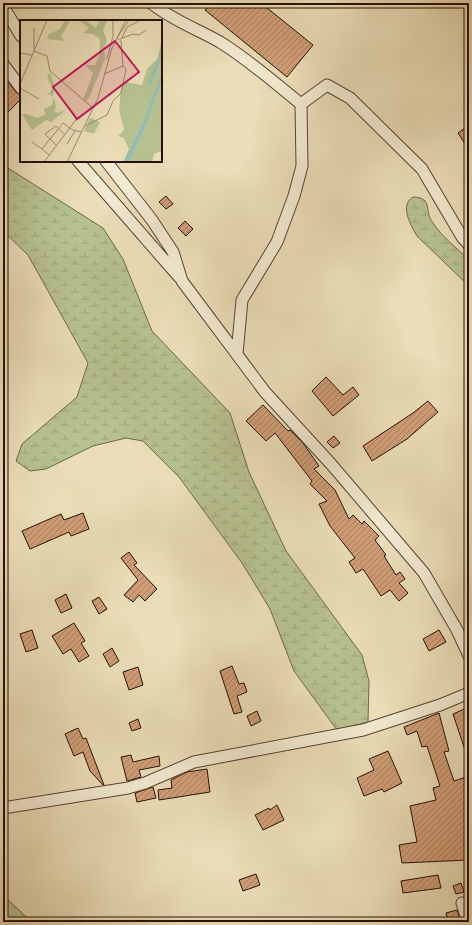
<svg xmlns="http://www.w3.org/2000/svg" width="472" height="925" font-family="'IM FELL DW Pica',serif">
<defs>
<pattern id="wetland-marsh" width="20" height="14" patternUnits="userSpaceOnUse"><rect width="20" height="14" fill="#b6c18f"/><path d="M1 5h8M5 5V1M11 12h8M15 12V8" fill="none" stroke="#9ca57a"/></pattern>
<pattern id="building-hatch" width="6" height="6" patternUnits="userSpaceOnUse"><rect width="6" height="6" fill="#d09e76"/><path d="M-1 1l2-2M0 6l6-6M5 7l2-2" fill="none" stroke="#a97f5f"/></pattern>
</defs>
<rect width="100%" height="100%" fill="#eaddb7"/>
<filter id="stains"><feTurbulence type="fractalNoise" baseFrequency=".005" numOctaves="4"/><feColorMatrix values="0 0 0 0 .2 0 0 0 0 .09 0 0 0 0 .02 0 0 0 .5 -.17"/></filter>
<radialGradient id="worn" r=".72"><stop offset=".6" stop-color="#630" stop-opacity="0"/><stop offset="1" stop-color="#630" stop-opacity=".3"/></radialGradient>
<!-- wetland -->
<path fill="url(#wetland-marsh)" stroke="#6f684a" d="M3,165L103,228L123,259L152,331L230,413L249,472L286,551L362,655L369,681L368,722L337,730L294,671L270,609L242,563L179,477L143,441L126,438L93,446L46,469L30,471L16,461L22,444L77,397L88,363L28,255L3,231Z
M413,197C434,198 423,210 433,223C442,237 457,248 469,260V286L417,236C411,226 399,205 413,197Z
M3,897L8,900L32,922H3Z"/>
<!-- building -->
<path fill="url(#building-hatch)" stroke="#280f06" d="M211,3H261L313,45L287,77L205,10Z
M3,76L16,92L21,95V99L3,117Z
M469,125V150L458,133Z
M166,196L173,204L166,209L159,202Z
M185,221L193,229L186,236L178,228Z
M326,377L343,395L353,387L359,395L333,416L312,391Z
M428,401L438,412L407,439L372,461L363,446L413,413Z
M263,405L288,431L290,430L303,443L319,466L314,469L335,490L349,519L353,515L362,524L364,521L379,536L375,540L386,555L384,556L396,575L400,572L405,579L399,583L408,593L399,601L390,590L381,596L363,569L356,573L349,562L355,558L330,526L319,504L327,501L310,484L312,481L275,433L266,441L246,421Z
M334,436L340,443L333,448L327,442Z
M83,513L89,529L71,536L69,532L30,549L22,531L61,514L64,520Z
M129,552L137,563L134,565L157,589L145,601L139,595L133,602L124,595L138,580L121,558Z
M66,594L72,608L61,613L55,600Z
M99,597L107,609L99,614L92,601Z
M74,623L85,641L81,643L89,656L79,662L71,649L63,654L52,636Z
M32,630L38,648L26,652L20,634Z
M439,630L446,642L429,651L423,639Z
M112,648L119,661L110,667L103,654Z
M232,666L239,684L244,683L247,692L237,696L242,712L234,714L220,671Z
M138,667L143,685L129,690L123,672Z
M469,707V756H467L453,714Z
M257,711L261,721L251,726L247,716Z
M439,713L449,751L444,752L454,781L469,776V860L402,863L399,845L417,842L410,806L436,800L433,788L440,786L427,746L422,747L417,731L407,735L404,727Z
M138,719L141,728L132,731L129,723Z
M78,728L83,739L86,738L104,785H103L90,771L83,752L74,756L65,734Z
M388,751L402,783L384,792L382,789L364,796L357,778L374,770L369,759Z
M131,755L133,762L159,756L160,766L139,770L141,777L127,781L121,757Z
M207,769L210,792L159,800L158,790L172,788L171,780L187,772Z
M153,787L156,798L137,802L135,793Z
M277,805L284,820L263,830L255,815L269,808L270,810Z
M256,874L260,885L243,891L239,880Z
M438,875L441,888L403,893L401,881Z
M461,883L464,892L456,894L453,886Z
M457,910L461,922H448L446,913Z"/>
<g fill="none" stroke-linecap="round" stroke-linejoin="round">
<defs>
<path id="minor" d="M151,3C172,20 197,29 220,42C249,60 275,83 301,104
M3,6L21,36
M3,64L21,88
M301,104L327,85L350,98L422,169L462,237L469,245
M78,161L179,277
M106,161L152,220L173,252L182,281L265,392L331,464L424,573L457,630L469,656
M237,354L242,300L277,242L294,196L302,166L301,104
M3,808L128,788L145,783L194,762L363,730L440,705L469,693
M462,903L468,922"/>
</defs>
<!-- minor casing -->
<use href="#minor" stroke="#584232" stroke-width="13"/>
<!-- minor -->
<use href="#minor" stroke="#f1e9d0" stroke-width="11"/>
</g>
<!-- overview -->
<g transform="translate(20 20)">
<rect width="142" height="142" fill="#eaddb7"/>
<path d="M45,0H50L41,17L45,21L27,19L29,14L40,9ZM59,0H65L76,8L80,0H87L83,10L87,21L84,28L85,39L69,78L65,82L63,80L73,53L65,45H75L79,36L80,19L73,14L63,13L69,8ZM138,38L128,64L131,65L142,38V50L124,99L109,129L104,118L98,116L104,110L99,90L101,69L105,62L122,65L127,49ZM30,52L35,67L33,76L26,73H30L32,67L27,57ZM142,61V131L134,134L132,142H110L129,99ZM34,77L36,88L34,91L38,93L46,90L31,102L26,100L12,110L2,94H7L17,98L25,95L24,89L32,85Z" fill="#b6c18f"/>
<path d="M70,98L80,102L74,114L64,111Z" fill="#b6c18f"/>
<path d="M142,18V38L131,65L127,64L138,38ZM142,50V61L129,99L110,142H103L124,99Z" fill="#98bdaa"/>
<path fill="none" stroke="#98bdaa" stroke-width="2" d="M108,142L142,58"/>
<path fill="none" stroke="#9c8b70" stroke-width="1" d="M14,8V31L27,36L30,51L73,88M97,18L109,0M102,18L107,7L119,1M100,19L113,14L119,15L126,10M0,33V50M0,33L12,35M87,39L93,16V0M84,54L103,46M0,64L27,0M0,68L19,79M65,106L87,95L93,81L101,73L106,49L103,46L101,21L97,18M12,122L22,129M47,124L55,111M37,126L25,114L36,106L45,115M29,135L22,129L43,103L53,110L62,112M24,142L58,97M47,142L78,78L92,28L106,0"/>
<path fill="#c2185b" fill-opacity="0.15" stroke="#c2185b" stroke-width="2" d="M95,21L119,52L57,99L33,67Z"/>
<rect width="142" height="142" fill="none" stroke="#280f06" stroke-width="2"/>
</g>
<!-- margin -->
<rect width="472" height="925" fill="none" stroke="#eaddb7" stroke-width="16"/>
<rect x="4" y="4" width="464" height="917" fill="none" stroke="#280f06" stroke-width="2"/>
<rect x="8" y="8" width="456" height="909" fill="none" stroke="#280f06"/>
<rect width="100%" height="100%" filter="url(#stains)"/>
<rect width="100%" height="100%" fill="url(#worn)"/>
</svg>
